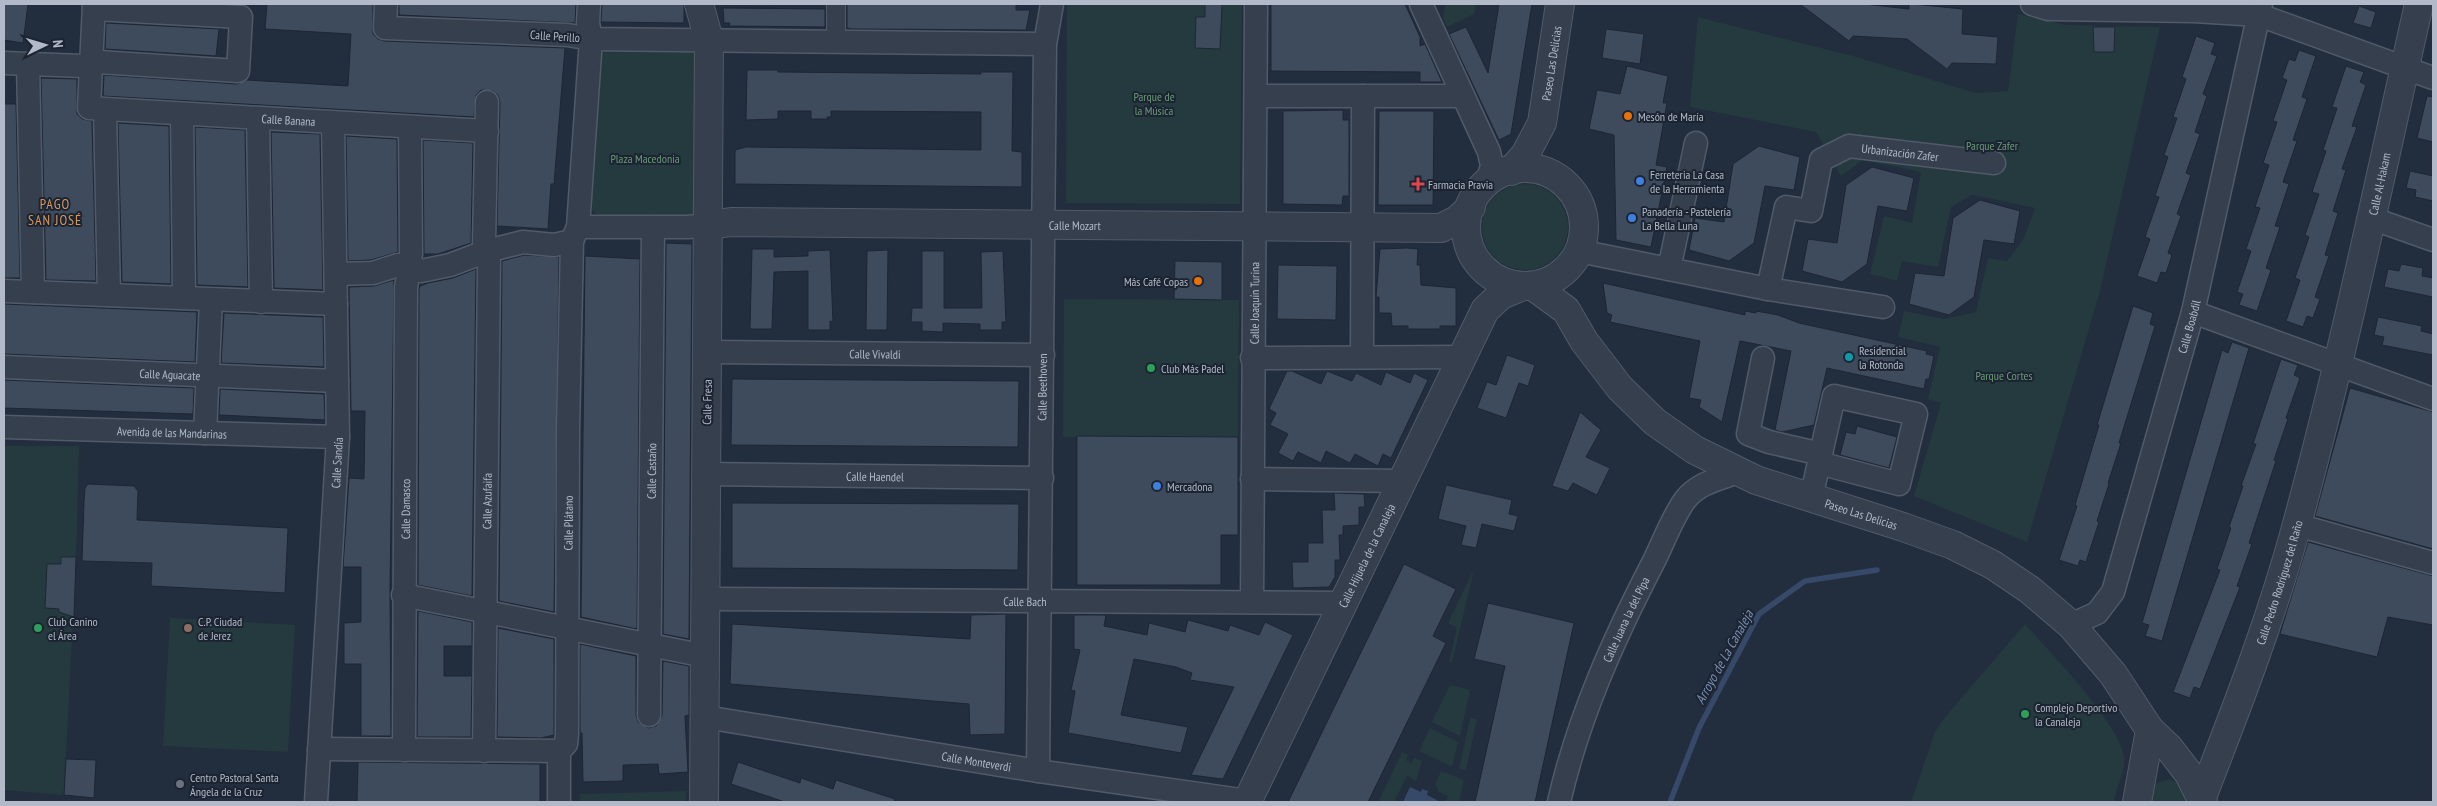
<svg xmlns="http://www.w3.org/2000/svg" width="2437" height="806" font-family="'PT Sans Narrow',sans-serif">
<rect width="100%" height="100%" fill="#222d3e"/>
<!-- green -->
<path fill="#243a3f" d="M1067,4H1242L1240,204L1066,203Z
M1445,4H1476L1474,14L1447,27L1443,18Z
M2018,14L2065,25L2160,27L2100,291L2027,542L1914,496L1941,403L1928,399L1940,347L1898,337L1904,311L1944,319L1976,312L1988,258L2007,261L2023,240L2035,208L1972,195L1951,207L1938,267L1902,261L1897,281L1870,274L1884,216L1912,223L1921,172L1863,160L1841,176L1816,132L1690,107L1698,17L1853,56L1976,93L2008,91Z
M605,50L691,51L697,56L696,210L690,216H598L589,207L601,55Z
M1482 227a43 43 0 1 1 86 0a43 43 0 1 1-86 0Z
M1064,299L1239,300L1238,437H1063Z
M4,446H79L76,558L64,795L4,790Z
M1472,573L1473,574L1452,663L1449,662L1457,628L1448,623Z
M170,618L295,625L288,752L163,746Z
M2025,624C2048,650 2121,725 2124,757C2126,772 2116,787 2114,802H1911L1935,732L1945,717Z
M1450,685L1470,690L1460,736L1432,722Z
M1470,718L1477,719L1466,770L1459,769Z
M1430,728L1458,742L1452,767L1419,751Z
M1402,752L1408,755L1406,760L1411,763L1414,758L1422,761L1416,781L1407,776L1394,802H1378Z
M1441,771L1464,780L1459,802H1445L1448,796L1439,792L1435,784Z
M2170,779L2186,788L2192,802H2146C2149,787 2154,783 2170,779Z
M686,791V802H580V794Z"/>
<!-- water -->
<path fill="#374968" d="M1410,787L1421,792L1422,789L1428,791L1427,795L1437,800L1436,802H1403Z"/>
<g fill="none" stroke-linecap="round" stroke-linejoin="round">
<!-- stream -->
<path stroke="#374968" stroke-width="5.5" d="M1670,802L1699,728L1759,614L1805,581L1877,570"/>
</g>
<!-- building -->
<path fill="#3e4b5d" stroke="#1e2634" d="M4,4H28L23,43L4,40Z
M267,4H373V34L378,39L384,41L565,48L554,184H551L548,229L497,226L500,102L498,95L493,91L481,90L476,95L474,117L103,96L104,75L237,84L247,80L348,86L351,34L265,29Z
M399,4H576L575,23L399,15Z
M602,4H684V23L601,22Z
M847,4H1016V10H1030L1026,30L851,29L847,28Z
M1205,4H1222L1220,49L1195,48L1196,17H1205Z
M1271,4H1405L1420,37V46L1425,44L1442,82H1420V72L1271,71Z
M1499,4H1532L1511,134L1499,140L1449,34L1466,27L1488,73Z
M1800,4H1864L1909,9V4H1912L1963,9L1962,34L1998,37L1996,64L1952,63L1947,69L1907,39L1853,36L1849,41Z
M2359,6L2376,12L2371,28L2353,23Z
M723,8L825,9V27L729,26L730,23H724Z
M106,23L219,29L216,56L105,49Z
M2093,27H2115L2114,52H2094Z
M1606,29L1644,34L1640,64L1602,58Z
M2196,36L2215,43L2211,54L2217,56L2203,94L2207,96L2195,132L2200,134L2186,173L2191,175L2177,214L2181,216L2168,253L2172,255L2166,273L2161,272L2157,283L2137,276L2150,239L2145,237L2159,197L2155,196L2168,157L2164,155L2177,118L2173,117L2186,79L2182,77Z
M2299,50L2316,56L2302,97L2307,99L2293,140L2297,141L2283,182L2289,184L2275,226L2280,227L2266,268L2271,270L2257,311L2239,305L2243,294L2237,292L2251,251L2246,249L2260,208L2255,207L2269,165L2263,163L2277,122L2273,121L2287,80L2282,78L2289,59L2295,61Z
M1627,66L1668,76L1663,103H1667L1656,165L1667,167L1651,247L1616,240L1614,135L1589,129L1597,90L1620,94Z
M2346,66L2364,72L2360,82L2366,85L2352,126L2357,127L2342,169L2346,170L2333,211L2338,213L2325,255L2329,256L2315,297L2320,299L2313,318L2307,316L2303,327L2286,321L2300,280L2295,278L2309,237L2305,235L2319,194L2312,192L2326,151L2323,150L2337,108L2332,107Z
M747,70H778V72L981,74V72H1013L1012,151L1022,152V187L735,184V150L746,147L981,150V112L831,111V117H827L828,119H811V111H778V119L746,120Z
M41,78L77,79V114L82,119L92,121L96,281L46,280Z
M2427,96L2433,97V142L2417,138Z
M4,104H16L20,278H4Z
M1343,110V120H1349V196H1343L1342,205L1283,204V111Z
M1379,111H1434L1433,205H1378Z
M118,123L169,126L171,284L122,282Z
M195,127L245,130L248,287L197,285Z
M271,132L320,134L323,290L274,288Z
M346,136L397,139L398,252L371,260L348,261Z
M423,140L473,143L471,243L438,254H424Z
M1759,146L1800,157L1794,190L1765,186L1754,243L1729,261L1689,250L1695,218L1724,222L1733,164Z
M1872,167L1914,178L1907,211L1878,206L1867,264L1842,282L1802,271L1808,239L1837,243L1846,185Z
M2410,171L2433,176V201L2415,197L2416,190L2406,188Z
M1980,200L2020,211L2014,244L1984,240L1974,297L1949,315L1909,304L1915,273L1944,276L1953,218Z
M666,243L692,244L689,639L663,634Z
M1407,248L1418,249L1417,265H1420L1421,285L1456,288V326H1440V329H1408V326H1392L1391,313H1379V297H1376L1380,249Z
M752,249H774V257L808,256V251L830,250L833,322L830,321V330H808V271L774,272L772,329H750Z
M888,250L887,330H866L867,251Z
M922,251H944V308H982L981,252L1003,251L1006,322H1002V330H980V324L943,323V332L922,331V322H911L912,308H922Z
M524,255L559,257L554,612L499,601L502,261Z
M585,256L640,259L637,629L581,617Z
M1175,261L1222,262V300L1174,299Z
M2401,264L2423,268L2422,276L2433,278V297L2384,287L2388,269L2399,271Z
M1278,265L1337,266L1336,320L1277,319Z
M476,269L472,596L418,585L419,289L420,286L428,283L453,278Z
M394,280L390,593L391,736H361V664H344V623L361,622V567H343L349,478L364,479L365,411H351L349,287L374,286Z
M1603,283L1745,315V311L1756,313V311L1778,315L1799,323L1927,351L1926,354L1934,356L1929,379H1926L1924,389L1827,368L1814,425L1782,432L1775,430L1791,351L1740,341L1722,422L1699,407L1701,400L1689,398L1700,341L1610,322L1612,315L1607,313Z
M4,304L197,312L195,362L4,354Z
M2133,306L2153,313L2150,324L2155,326L2119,443H2121L2108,483L2109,484L2097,521L2099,522L2086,562L2080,560L2078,566L2059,560L2077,506L2075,505L2099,425H2097Z
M224,313L323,317L324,367L221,363Z
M2378,317L2422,326L2421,331L2433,334V355L2382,345L2384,337L2374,335Z
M2232,342L2249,348L2162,641L2145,636L2149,625L2142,623L2222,350L2228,353Z
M1507,355L1535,365L1528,386L1519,383L1506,418L1477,408L1487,382L1496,385Z
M2281,359L2298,365L2294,375L2300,378L2286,418L2288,419L2274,460L2276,461L2249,543L2252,544L2237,586L2240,587L2200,689L2194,687L2190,698L2173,692L2220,570L2217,569L2231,528L2229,527L2243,486H2241L2256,444H2253Z
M1287,371H1292L1321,384L1327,371L1352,381L1356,373L1381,385L1386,372L1410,383L1414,373L1428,380L1391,458L1383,454L1378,466L1355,454L1350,463L1326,451L1321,463L1298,452L1293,461L1278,453L1288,434L1270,425L1276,413L1269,409Z
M732,379L1019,381L1018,447L731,445Z
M4,380L194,388L193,414L4,408Z
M2350,388L2433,412V549L2315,516Z
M220,389L324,394L325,420L219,415Z
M1580,412L1601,430L1586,457L1610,468L1597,495L1573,483L1568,491L1552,486Z
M1857,426L1897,437L1889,468L1840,455L1846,432L1855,434Z
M1077,436L1238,437V535H1221V585H1077Z
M88,484L134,486L138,491L137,520L288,528L285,593L151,586L152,563L82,561L84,502L85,488Z
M1446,485L1512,500L1509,514L1518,516L1514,531L1482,524L1476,548L1461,545L1466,526L1438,519Z
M1334,493L1364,494L1365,507H1359V525L1343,526V535H1339L1340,560H1335V577L1329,587L1293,588L1292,562H1308V543H1323L1322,510H1335Z
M732,503L1019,504L1018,570L732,568Z
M2308,542L2433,576V625L2388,617L2377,657L2280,634Z
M61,557H76L74,617L59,612V609L45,608L47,564H61Z
M1404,564L1456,589L1433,636L1446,643L1368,802H1288Z
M1488,603L1574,623L1535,802H1475L1505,666L1474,659Z
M418,611L472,622V646H444V676H472L471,737H417Z
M1006,614L1005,734L970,735L969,704L730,684L732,624L970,639L971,615Z
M1074,615H1106L1104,626L1147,635L1149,623L1185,632L1188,620L1228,631L1230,625L1259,635L1265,622L1293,635L1223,779L1191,775L1234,687L1190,680L1192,673L1176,667L1134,659L1121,715L1188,727L1181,753L1068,733L1075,691L1071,690L1080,650L1074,649Z
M498,628L554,639V735L541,738L497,737Z
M580,644L636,656V715L638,722L648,728L656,726L662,716L663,661L689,666V715L685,716L688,772L659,774L658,764L623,765V781L583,782L582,733H580Z
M66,759L96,760L94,798L64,795Z
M358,762L540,764V802H357Z
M738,762L800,783L801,778L833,789L836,780L895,799L894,802H785L731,784Z"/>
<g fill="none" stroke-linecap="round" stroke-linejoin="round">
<defs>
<path id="pedestrian" d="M836,4V41"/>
<g id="minor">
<path id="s1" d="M94,4L89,108L487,131"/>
<path d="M589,4L588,23L591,39L1045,44"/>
<path d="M1421,4L1489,152L1492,166L1487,182"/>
<path d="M2032,4L2048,9L2194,11L2259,15L2433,78"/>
<path d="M4,63L82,66L99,62L238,71L241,17L94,9"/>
<path d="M28,64L33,292"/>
<path d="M1256,96H1463"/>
<path d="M105,110L109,295"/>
<path d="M182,114L184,298"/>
<path d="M258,119L261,302"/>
<path d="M2371,218L2433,240"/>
<path d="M578,227H688L709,225"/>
<path d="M1579,251L1768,289L1883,307"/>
<path d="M1669,269L1696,143"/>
<path d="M336,274L373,273L398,265L421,271L450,265L487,251L523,242L554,245L572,241L578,227L591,39L568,35L385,28L386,4"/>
<path id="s2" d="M1768,289L1786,207L1811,211L1821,160L1849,146L1994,163"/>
<path d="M4,291L336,304"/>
<path d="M2193,312L2433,399"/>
<path id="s3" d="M707,352L1043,355"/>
<path d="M1362,357L1363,96"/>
<path d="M1252,358L1462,357"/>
<path d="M1763,358L1748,434L1769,442L1821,454"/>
<path id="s4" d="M4,367L337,381"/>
<path id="s5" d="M4,427L338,437"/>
<path d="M205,433L211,300"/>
<path id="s6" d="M706,474L1042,478"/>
<path d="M1252,479L1403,481"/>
<path d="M1811,498L1834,396L1916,414L1899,484L1819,463"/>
<path d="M2297,525L2433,563"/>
<path d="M403,595L705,656"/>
<path id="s7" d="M706,599L1343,603"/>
<path id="s8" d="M1252,602L1256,4"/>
<path id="s9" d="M2071,625L2097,613L2113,592L2193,312L2261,4"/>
<path id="s10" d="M649,715L653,228"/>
<path id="s11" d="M705,717L1038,771L1248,801"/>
<path d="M319,749L559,751"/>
<path id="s12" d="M404,750L406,288L411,254L410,127"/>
<path id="s13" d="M484,751L489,261L484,242L487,102"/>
<path id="s14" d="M1038,771L1045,44L1052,4"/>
<path id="s15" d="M316,802L338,437L333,123"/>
<path id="s16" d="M559,802V751L566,744L567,734L568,430L572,241"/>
<path id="s17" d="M1559,802C1578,718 1614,638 1654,561C1663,543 1673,516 1685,500C1698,483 1719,479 1738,472"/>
</g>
<g id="tertiary">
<path d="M699,4L709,40L704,802"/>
<circle cx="1525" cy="227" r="59"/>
<path id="s18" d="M1511,171L1525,155L1542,123L1560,4"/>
<path id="s19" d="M709,225L731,222L1441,228L1457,220L1471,207"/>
<path id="s20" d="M1533,286L1566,310L1584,341L1620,388L1655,422L1695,450L1756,480L1903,527L1953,545L1993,565L2030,590L2071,625L2113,674L2150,730L2169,748L2189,774L2203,802"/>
<path id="s21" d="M2202,797C2237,707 2272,617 2297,524C2344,352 2380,177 2419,4"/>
<path id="s22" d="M1247,802L1485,310L1501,295L1523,286"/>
<path d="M2137,802L2150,730"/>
</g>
</defs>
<!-- pedestrian casing -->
<use href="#pedestrian" stroke="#515a68" stroke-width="20"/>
<!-- minor casing -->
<use href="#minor" stroke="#515a68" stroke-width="25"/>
<!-- tertiary casing -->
<use href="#tertiary" stroke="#515a68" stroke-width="30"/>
<!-- pedestrian -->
<use href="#pedestrian" stroke="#363f4e" stroke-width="18"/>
<!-- minor -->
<use href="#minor" stroke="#363f4e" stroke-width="22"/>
<!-- tertiary -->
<use href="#tertiary" stroke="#363f4e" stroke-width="28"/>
</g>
<!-- markers -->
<g fill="#e8710a" stroke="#1c2432" stroke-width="2">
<circle cx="1628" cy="116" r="5"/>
<circle cx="1198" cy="281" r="5"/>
</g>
<g fill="#3f7fe0" stroke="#1c2432" stroke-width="2">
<circle cx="1640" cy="181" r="5"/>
<circle cx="1632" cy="218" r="5"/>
<circle cx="1157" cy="486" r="5"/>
</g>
<path fill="#e0444e" stroke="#1c2432" stroke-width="2" d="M1415.5 176.5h5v5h5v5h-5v5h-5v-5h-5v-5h5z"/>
<circle fill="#0f9aa8" stroke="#1c2432" stroke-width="2" cx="1849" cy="357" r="5"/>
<g fill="#2e9e5b" stroke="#1c2432" stroke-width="2">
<circle cx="1151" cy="368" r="5"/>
<circle cx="38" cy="628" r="5"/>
<circle cx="2025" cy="714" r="5"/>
</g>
<circle fill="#8d6e63" stroke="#1c2432" stroke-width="2" cx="188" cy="628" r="5"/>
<circle fill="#6b7280" stroke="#1c2432" stroke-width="2" cx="180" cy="784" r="5"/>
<g text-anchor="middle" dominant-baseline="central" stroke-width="4" stroke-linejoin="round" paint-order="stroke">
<!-- street labels -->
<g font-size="12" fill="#b2bac9" stroke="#1c2432">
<text transform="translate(555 36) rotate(4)">Calle Perillo</text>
<text stroke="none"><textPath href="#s18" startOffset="118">Paseo Las Delicias</textPath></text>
<text stroke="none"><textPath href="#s1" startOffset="304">Calle Banana</textPath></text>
<text stroke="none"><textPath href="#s2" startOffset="244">Urbanización Zafer</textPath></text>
<text stroke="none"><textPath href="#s21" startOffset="639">Calle Al-Hakam</textPath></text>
<text stroke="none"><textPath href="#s19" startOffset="366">Calle Mozart</textPath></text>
<text stroke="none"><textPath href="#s8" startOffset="299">Calle Joaquín Turina</textPath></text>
<text stroke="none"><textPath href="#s9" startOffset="331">Calle Boabdil</textPath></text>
<text stroke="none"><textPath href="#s3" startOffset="168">Calle Vivaldi</textPath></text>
<text stroke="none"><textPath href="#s4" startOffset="166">Calle Aguacate</textPath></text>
<text stroke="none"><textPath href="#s14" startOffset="384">Calle Beethoven</textPath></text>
<text transform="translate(707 402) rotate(-89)">Calle Fresa</text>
<text stroke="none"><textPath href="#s5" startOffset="168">Avenida de las Mandarinas</textPath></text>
<text stroke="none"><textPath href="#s15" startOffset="340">Calle Sandía</textPath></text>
<text stroke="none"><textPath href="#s10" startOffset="244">Calle Castaño</textPath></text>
<text stroke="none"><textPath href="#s6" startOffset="169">Calle Haendel</textPath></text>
<text stroke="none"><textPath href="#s13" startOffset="250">Calle Azufaifa</textPath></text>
<text stroke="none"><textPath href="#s12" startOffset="241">Calle Damasco</textPath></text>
<text stroke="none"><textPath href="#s20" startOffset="412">Paseo Las Delicias</textPath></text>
<text stroke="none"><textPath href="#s16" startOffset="282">Calle Plátano</textPath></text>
<text stroke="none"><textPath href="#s22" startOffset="274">Calle Hijuela de la Canaleja</textPath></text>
<text stroke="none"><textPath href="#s21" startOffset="228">Calle Pedro Rodríguez del Raño</textPath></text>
<text stroke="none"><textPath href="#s7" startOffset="319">Calle Bach</textPath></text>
<text stroke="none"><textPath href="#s17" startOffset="195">Calle Juana la del Pipa</textPath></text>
<text stroke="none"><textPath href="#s11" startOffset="275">Calle Monteverdi</textPath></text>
</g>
<!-- park labels -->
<g font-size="12" fill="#689b76" stroke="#1c2432">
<text x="1154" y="96">Parque de<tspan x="1154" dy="14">la Música</tspan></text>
<text x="1992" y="145">Parque Zafer</text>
<text x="645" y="158">Plaza Macedonia</text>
<text x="2004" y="375">Parque Cortes</text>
</g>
<!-- poi labels -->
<g font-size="12" fill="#b2bac9" stroke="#1c2432" text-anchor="start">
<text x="1638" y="116">Mesón de María</text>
<text x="1650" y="174">Ferreteria La Casa<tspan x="1650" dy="14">de la Herramienta</tspan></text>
<text x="1428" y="184">Farmacia Pravia</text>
<text x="1642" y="211">Panadería - Pastelería<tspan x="1642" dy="14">La Bella Luna</tspan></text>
<text x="1188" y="281" text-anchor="end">Más Café Copas</text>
<text x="1859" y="350">Residencial<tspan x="1859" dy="14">la Rotonda</tspan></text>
<text x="1161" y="368">Club Más Padel</text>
<text x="1167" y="486">Mercadona</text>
<text x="48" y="621">Club Canino<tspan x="48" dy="14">el Área</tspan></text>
<text x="198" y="621">C.P. Ciudad<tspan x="198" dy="14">de Jerez</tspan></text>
<text x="2035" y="707">Complejo Deportivo<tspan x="2035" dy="14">la Canaleja</tspan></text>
<text x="190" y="777">Centro Pastoral Santa<tspan x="190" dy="14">Ángela de la Cruz</tspan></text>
</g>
<!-- neighbourhood labels -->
<g font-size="14" letter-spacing="1" fill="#d8985d" stroke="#1c2432">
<text x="55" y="204">PAGO<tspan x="55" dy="16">SAN JOSÉ</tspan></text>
</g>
<!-- water labels -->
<g font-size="14" font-style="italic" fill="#798eb2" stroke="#1c2432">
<text transform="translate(1724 657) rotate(-61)">Arroyo de La Canaleja</text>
</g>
</g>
<!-- border -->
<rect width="2437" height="806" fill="none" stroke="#b2bac9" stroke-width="10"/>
<!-- north arrow -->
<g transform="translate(45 45) rotate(85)" stroke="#1c2432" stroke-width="4" paint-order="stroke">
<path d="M0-4L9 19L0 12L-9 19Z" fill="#b2bac9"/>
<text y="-8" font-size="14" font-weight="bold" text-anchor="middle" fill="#b2bac9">N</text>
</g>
</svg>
